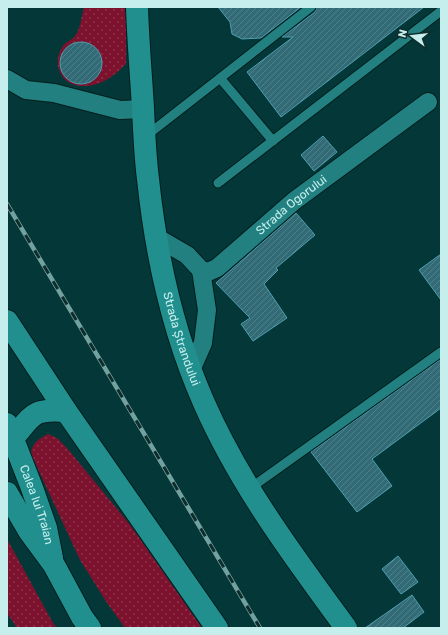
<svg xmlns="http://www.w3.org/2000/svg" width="448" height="635" font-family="Rubik,sans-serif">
<defs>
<pattern id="grass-dots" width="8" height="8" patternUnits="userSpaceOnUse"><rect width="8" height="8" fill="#7c122d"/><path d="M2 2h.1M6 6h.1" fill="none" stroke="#8d354c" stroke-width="1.8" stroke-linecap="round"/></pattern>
<pattern id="building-hatch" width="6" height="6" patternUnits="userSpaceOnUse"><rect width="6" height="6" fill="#326a76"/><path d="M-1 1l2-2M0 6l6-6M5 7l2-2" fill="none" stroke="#4e808a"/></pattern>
</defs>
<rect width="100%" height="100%" fill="#043838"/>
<!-- grass -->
<path fill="url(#grass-dots)" d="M84,7H126V64C113,77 100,87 81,86C60,85 51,62 63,46C66,42 72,40 75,36C80,31 82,14 84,7Z
M48,434L57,438L67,448L131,526L202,628H125L107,603L80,560L31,454C32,443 38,439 48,434Z
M7,539L53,623L57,628H17L7,613Z"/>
<!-- building -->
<path fill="url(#building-hatch)" stroke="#4ca0b1" d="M218,7H301L261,38L242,39L232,34L230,22Z
M317,7H424L281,117L247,72L293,37H282L315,12Z
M60 63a21 21 0 1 1 42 0a21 21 0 1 1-42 0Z
M323,136L337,152L314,171L301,155Z
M296,213L315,235L276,268L278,270L264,284L287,318L253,341L241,324L250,318L216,283Z
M441,254V300L419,270Z
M441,359V408L372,459L392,486L357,512L311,452Z
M398,556L418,582L401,594L382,569Z
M412,595L424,612L403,628H365Z"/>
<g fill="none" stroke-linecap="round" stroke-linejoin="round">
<defs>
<path id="lane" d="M220,78L273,141
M146,136L311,7
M218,183L441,11
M249,489L441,352"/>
<g id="street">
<path d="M7,79L26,90L54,93L120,110L143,109"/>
<path id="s1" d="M156,237L187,255L201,270L208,272L217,268L294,201L428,102"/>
<path d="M191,370L203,343L207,310L201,270"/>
</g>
<g id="primary">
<path id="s2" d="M137,7C138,41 141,74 143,108C144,131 145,155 148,179C156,255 173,333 204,403C240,485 294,557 346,628"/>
<path d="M7,321L66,411L217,628"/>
<path id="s3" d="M7,424L32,488L46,528L52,558"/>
<path d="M12,439C33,416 31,408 66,411"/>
<path d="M7,493L29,531L54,565L82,617L90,628"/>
</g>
</defs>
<!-- lane casing -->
<use href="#lane" stroke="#021d1d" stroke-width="11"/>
<!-- street casing -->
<use href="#street" stroke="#021d1d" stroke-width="20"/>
<!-- primary casing -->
<use href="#primary" stroke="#021d1d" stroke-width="24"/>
<!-- lane -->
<use href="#lane" stroke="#228180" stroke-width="9"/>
<!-- street -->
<use href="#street" stroke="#228180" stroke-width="18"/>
<!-- primary -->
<use href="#primary" stroke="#218f8e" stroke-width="22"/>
<defs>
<path id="rail" d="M7,204L260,628"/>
</defs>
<!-- rail casing -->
<use href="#rail" stroke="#73a1a0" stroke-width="4.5"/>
<!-- rail -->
<use href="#rail" stroke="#102c2b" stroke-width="3" stroke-dasharray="9" stroke-linecap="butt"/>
</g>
<g text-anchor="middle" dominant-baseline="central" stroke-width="3" stroke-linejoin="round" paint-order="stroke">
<!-- street labels -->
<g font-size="12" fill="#c5eeed" stroke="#102c2b">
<text stroke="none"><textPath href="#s1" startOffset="171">Strada Ogorului</textPath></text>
<text stroke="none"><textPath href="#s2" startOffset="336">Strada Ștrandului</textPath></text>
<text stroke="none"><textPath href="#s3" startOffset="86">Calea lui Traian</textPath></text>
</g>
</g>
<!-- border -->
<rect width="448" height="635" fill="none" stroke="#c5eeed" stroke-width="16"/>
<!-- north arrow -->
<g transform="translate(412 36) rotate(285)" stroke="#102c2b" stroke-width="3" paint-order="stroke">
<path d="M0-3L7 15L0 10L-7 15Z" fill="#c5eeed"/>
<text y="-6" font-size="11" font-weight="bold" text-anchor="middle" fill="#c5eeed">N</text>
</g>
</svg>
